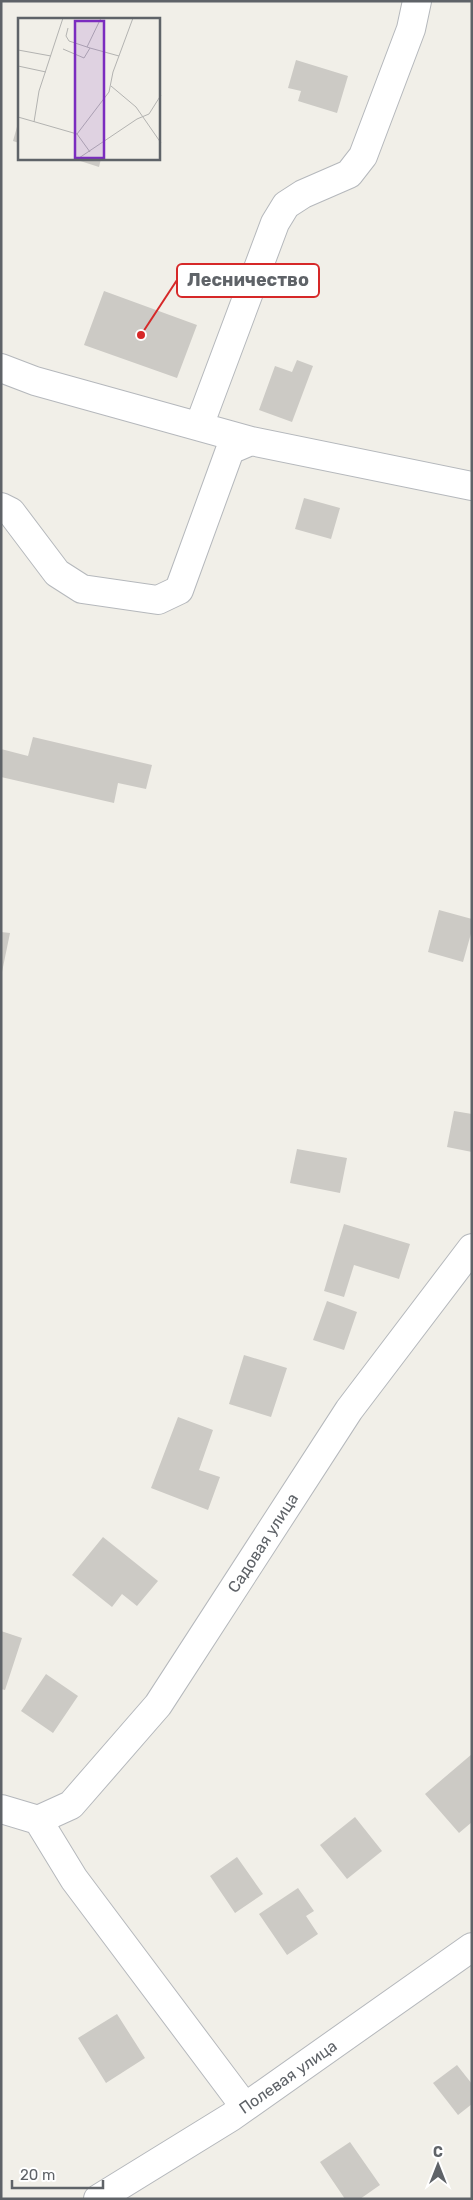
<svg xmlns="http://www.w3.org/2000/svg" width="473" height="2200" font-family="Rubik,sans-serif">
<rect width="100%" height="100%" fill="#f1efe8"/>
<!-- building -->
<path fill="#cccac5" d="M296,60L348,76L337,113L298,101L301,91L288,88Z
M18,123H19V143L13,141Z
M74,159H101L99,167Z
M104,291L197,325L177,378L84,345Z
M297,360L313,366L292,422L259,410L275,366L292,372Z
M304,498L340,508L331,539L295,529Z
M33,737L152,765L146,789L118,783L114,803L1,777V749L28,756Z
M439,910L472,919V930L463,962L428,952Z
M1,932L10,933L2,972H1Z
M454,1111L472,1114V1152L447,1147Z
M297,1149L347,1158L340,1193L290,1183Z
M344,1224L410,1244L399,1279L354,1265L344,1297L324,1291Z
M327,1301L357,1312L344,1350L313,1340Z
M244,1355L287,1368L271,1417L229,1404Z
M178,1417L213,1430L199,1470L220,1477L208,1510L151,1488Z
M103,1537L158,1581L137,1606L122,1594L112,1607L72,1575Z
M1,1631L22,1638L5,1690L1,1689Z
M46,1674L78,1696L53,1733L21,1711Z
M472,1754V1822L459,1833L425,1794Z
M355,1817L382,1851L347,1879L320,1845Z
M237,1857L263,1894L235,1913L210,1876Z
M298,1888L314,1911L306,1916L318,1934L287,1955L259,1914Z
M117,2014L145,2058L106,2083L78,2038Z
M457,2065L472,2084V2104L458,2115L433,2083Z
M350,2142L380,2185L360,2199H345L320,2162Z"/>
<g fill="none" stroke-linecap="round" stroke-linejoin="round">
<defs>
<path id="minor" d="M1,368L35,381L251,441
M199,426L275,223L286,205L303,194L349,174L363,156L411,29L417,1
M1,507L11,512L57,573L82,589L158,600L179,590L230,450L251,441L472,486
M1,1809L38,1820
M38,1820L71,1805L158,1705L349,1410L472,1248
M38,1820L74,1879L245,2107
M98,2199L231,2117L472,1947"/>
</defs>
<!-- minor casing -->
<use href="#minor" stroke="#b5b8bc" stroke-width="30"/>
<!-- minor -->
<use href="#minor" stroke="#fff" stroke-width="28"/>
</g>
<g text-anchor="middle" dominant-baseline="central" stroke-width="4.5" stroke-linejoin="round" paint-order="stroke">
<!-- street labels -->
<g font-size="16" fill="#5f6368" stroke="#fff">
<text transform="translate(263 1543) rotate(-57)">Садовая улица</text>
<text transform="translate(288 2077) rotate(-35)">Полевая улица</text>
</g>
</g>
<!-- overview -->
<g transform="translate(18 18)">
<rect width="142" height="142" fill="#f1efe8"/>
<path fill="none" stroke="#b3b3b1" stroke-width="1" d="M50,10L48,18L51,23L72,30M69,29L83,0M45,31L66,40L72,30L101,38M0,32L33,38M0,48L28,54M93,68L118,89L143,125M0,99L59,116M16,104L21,73L45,0M59,116L91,74L95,54L115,0M59,116L72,134M58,142L119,101L131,96L143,77"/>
<path fill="#7b2cbf" fill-opacity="0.15" stroke="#7b2cbf" stroke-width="2.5" d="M57,3H86V140H57Z"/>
<rect width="142" height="142" fill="none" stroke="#5f6368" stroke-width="2.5"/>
</g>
<!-- callouts -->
<path fill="none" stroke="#d62828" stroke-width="2" d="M141 335L177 280"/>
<circle fill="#d62828" stroke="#fff" stroke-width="2" cx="141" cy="335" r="5"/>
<rect fill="#fff" stroke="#d62828" stroke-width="2" x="177" y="264" width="142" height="33" rx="5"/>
<g font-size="18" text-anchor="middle" font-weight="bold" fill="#5f6368">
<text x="248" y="286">Лесничество</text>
</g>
<!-- border -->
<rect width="473" height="2200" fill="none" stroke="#5f6368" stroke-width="5"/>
<!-- north arrow -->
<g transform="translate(438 2165)" stroke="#ffffff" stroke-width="4" paint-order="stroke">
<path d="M0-4L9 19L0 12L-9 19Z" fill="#5f6368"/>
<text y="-8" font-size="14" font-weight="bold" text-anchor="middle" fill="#5f6368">С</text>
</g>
<!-- scale -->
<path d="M12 2180v8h91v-8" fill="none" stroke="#5f6368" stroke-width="2.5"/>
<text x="20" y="2180" font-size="15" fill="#5f6368" stroke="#ffffff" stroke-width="4" paint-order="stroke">20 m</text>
</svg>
